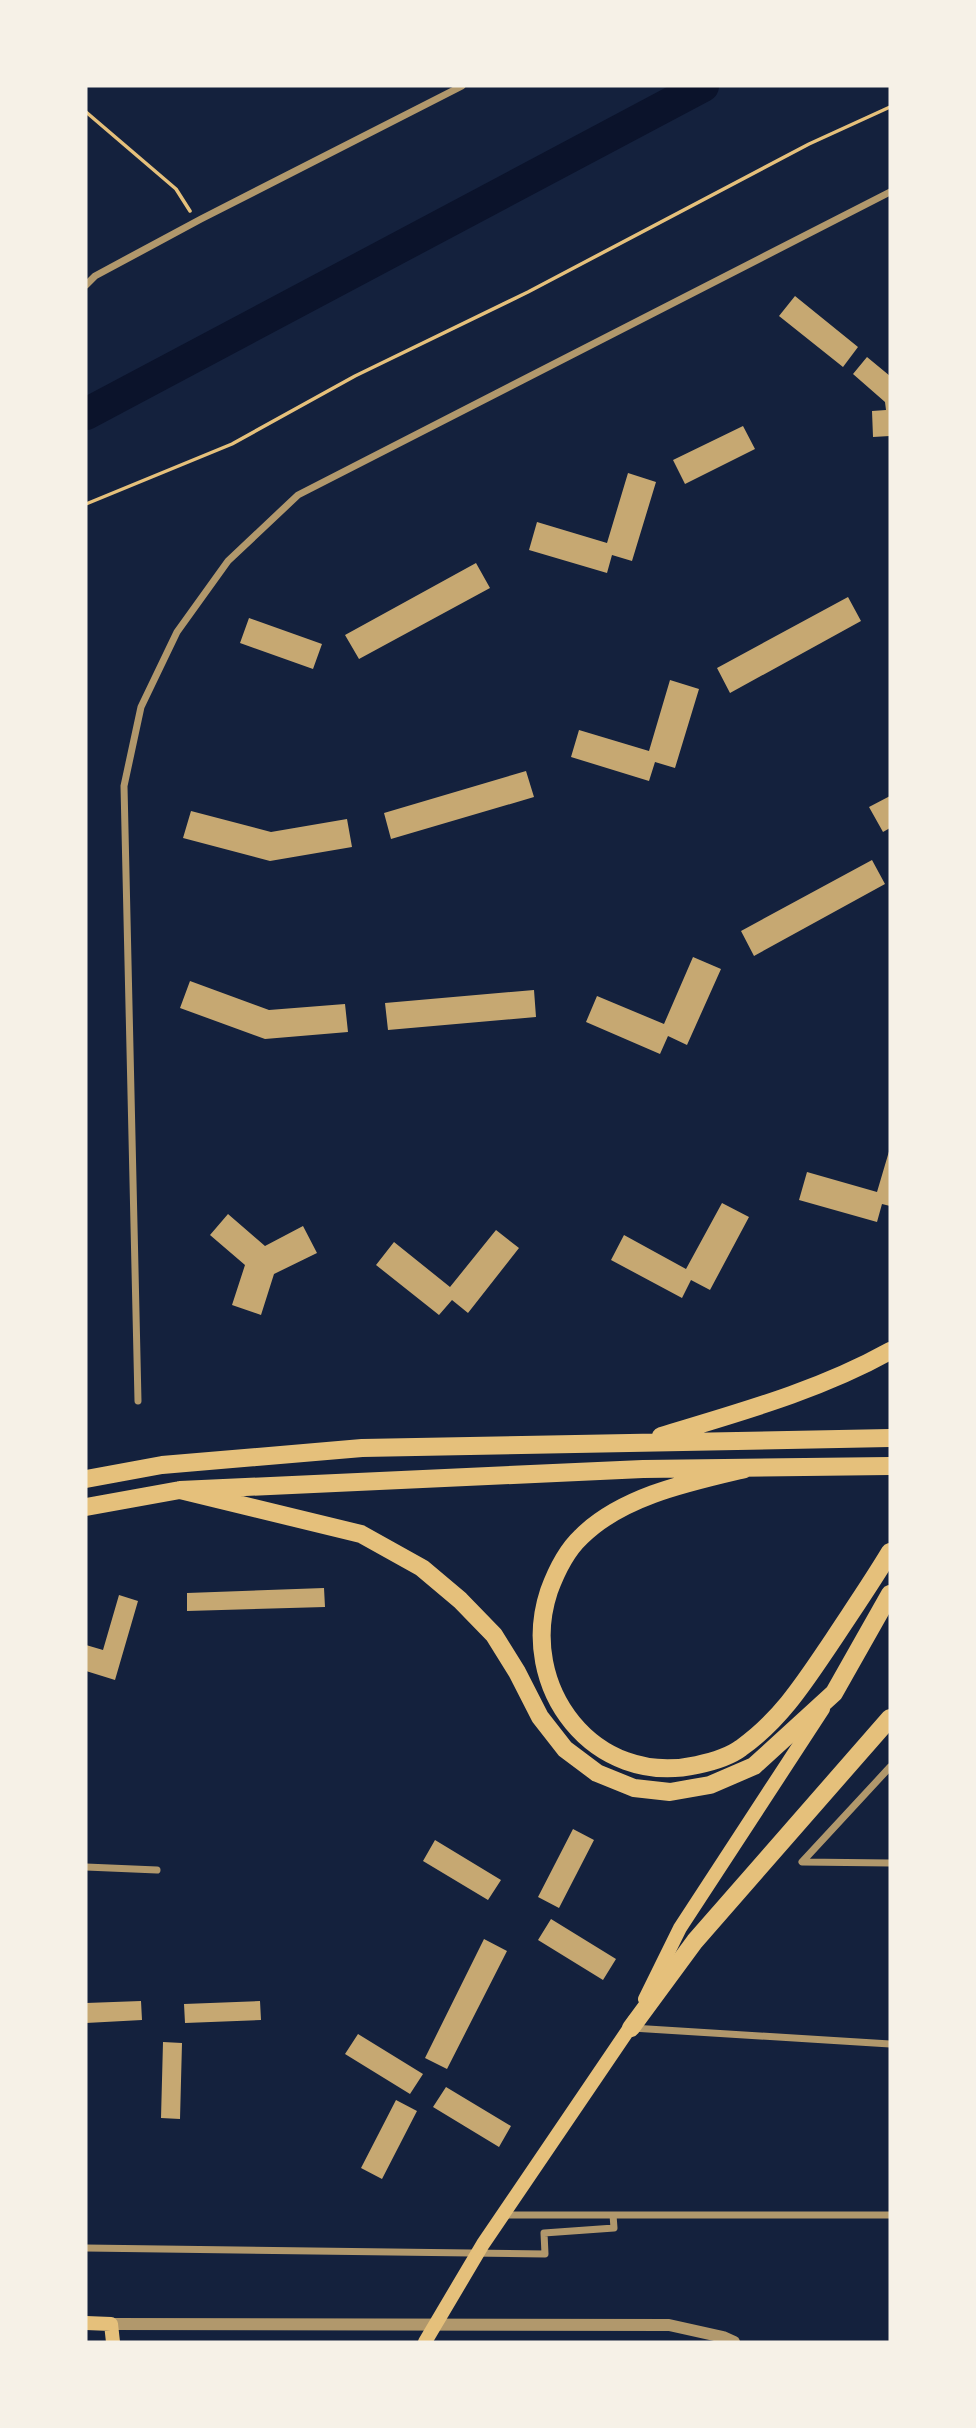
<svg xmlns="http://www.w3.org/2000/svg" width="976" height="2428" font-family="'Noto Serif',serif">
<rect width="100%" height="100%" fill="#14213d"/>
<g fill="none" stroke-linecap="round" stroke-linejoin="round">
<!-- river -->
<path stroke="#0b132b" stroke-width="32" d="M86,414L703,86"/>
</g>
<!-- building -->
<path fill="#c6a872" d="M795,296L858,347L843,367L779,316Z
M867,357L890,376V436L873,437L872,411L886,410L885,402L853,374Z
M743,426L755,449L685,484L673,460Z
M628,473L656,482L632,561L612,555L607,573L529,550L537,522L607,543Z
M476,563L490,588L359,659L345,635Z
M848,597L861,621L730,693L717,668Z
M249,618L322,644L313,669L240,643Z
M670,680L699,689L675,768L655,762L649,781L571,757L579,730L649,751Z
M526,771L534,797L391,839L384,813Z
M890,796V828L883,832L869,807Z
M191,811L271,832L347,819L352,847L270,861L183,838Z
M872,860L885,884L754,956L741,931Z
M693,957L721,969L687,1045L668,1036L660,1054L586,1022L597,996L664,1024Z
M190,981L269,1010L345,1004L348,1032L265,1039L180,1008Z
M534,990L536,1017L388,1030L385,1003Z
M890,1148V1206L882,1204L877,1222L799,1200L807,1172L877,1192Z
M722,1203L749,1217L710,1290L691,1280L682,1298L611,1260L624,1235L686,1269Z
M228,1214L265,1246L303,1226L317,1253L274,1274L261,1315L232,1305L245,1265L210,1235Z
M496,1230L519,1248L468,1313L452,1300L439,1315L376,1265L394,1242L450,1287Z
M324,1588L325,1607L187,1611V1593Z
M119,1595L138,1601L115,1680L86,1671V1645L103,1650Z
M573,1829L594,1840L559,1908L538,1897Z
M435,1840L501,1880L488,1900L423,1861Z
M551,1919L616,1959L603,1980L538,1940Z
M484,1939L507,1951L447,2069L425,2058Z
M141,2001L142,2020L86,2023V2003Z
M260,2001L261,2020L185,2023L184,2004Z
M358,2034L423,2074L410,2094L345,2054Z
M163,2042L182,2043L180,2119L161,2118Z
M446,2087L511,2126L499,2147L433,2107Z
M396,2100L417,2111L382,2179L361,2168Z"/>
<g fill="none" stroke-linecap="round" stroke-linejoin="round">
<!-- path -->
<path stroke="#e5c07b" stroke-width="3.5" d="M86,112L176,189L190,211
M86,504L232,444L355,376L528,292L809,144L890,107"/>
<!-- minor -->
<path stroke="#b1986c" stroke-width="7" d="M86,285L95,276L201,219L462,86
M138,1401L124,786L141,707L177,632L228,561L298,495L890,192
M890,1767L802,1862L890,1863
M86,1867L157,1870
M632,2028L890,2044
M503,2215H890
M86,2248L545,2254L544,2233L614,2228L613,2215"/>
<!-- tertiary -->
<path stroke="#b1986c" stroke-width="12" d="M111,2324L669,2325L723,2337L734,2342"/>
<!-- secondary -->
<path stroke="#e5c07b" stroke-width="14" d="M645,1999L680,1928L823,1709
M86,2323L111,2324L113,2342
M425,2342L483,2244L635,2020"/>
<!-- primary -->
<path stroke="#e5c07b" stroke-width="18" d="M661,1436C740,1412 818,1391 890,1351
M745,1469C690,1482 622,1496 581,1537C566,1551 556,1572 549,1591C517,1687 594,1788 697,1765C711,1762 729,1757 741,1748C781,1720 806,1680 833,1640C852,1611 872,1582 890,1552
M86,1479L162,1465L362,1448L890,1438
M180,1490L361,1534L422,1568L460,1600L494,1635L517,1672L540,1717L565,1749L597,1773L634,1788L670,1792L710,1785L754,1766L834,1693L890,1594
M86,1507L180,1490L643,1469L890,1466
M631,2028L695,1941L890,1718"/>
</g>
<!-- border -->
<rect width="976" height="2428" fill="none" stroke="#f6f1e7" stroke-width="175"/>
</svg>
